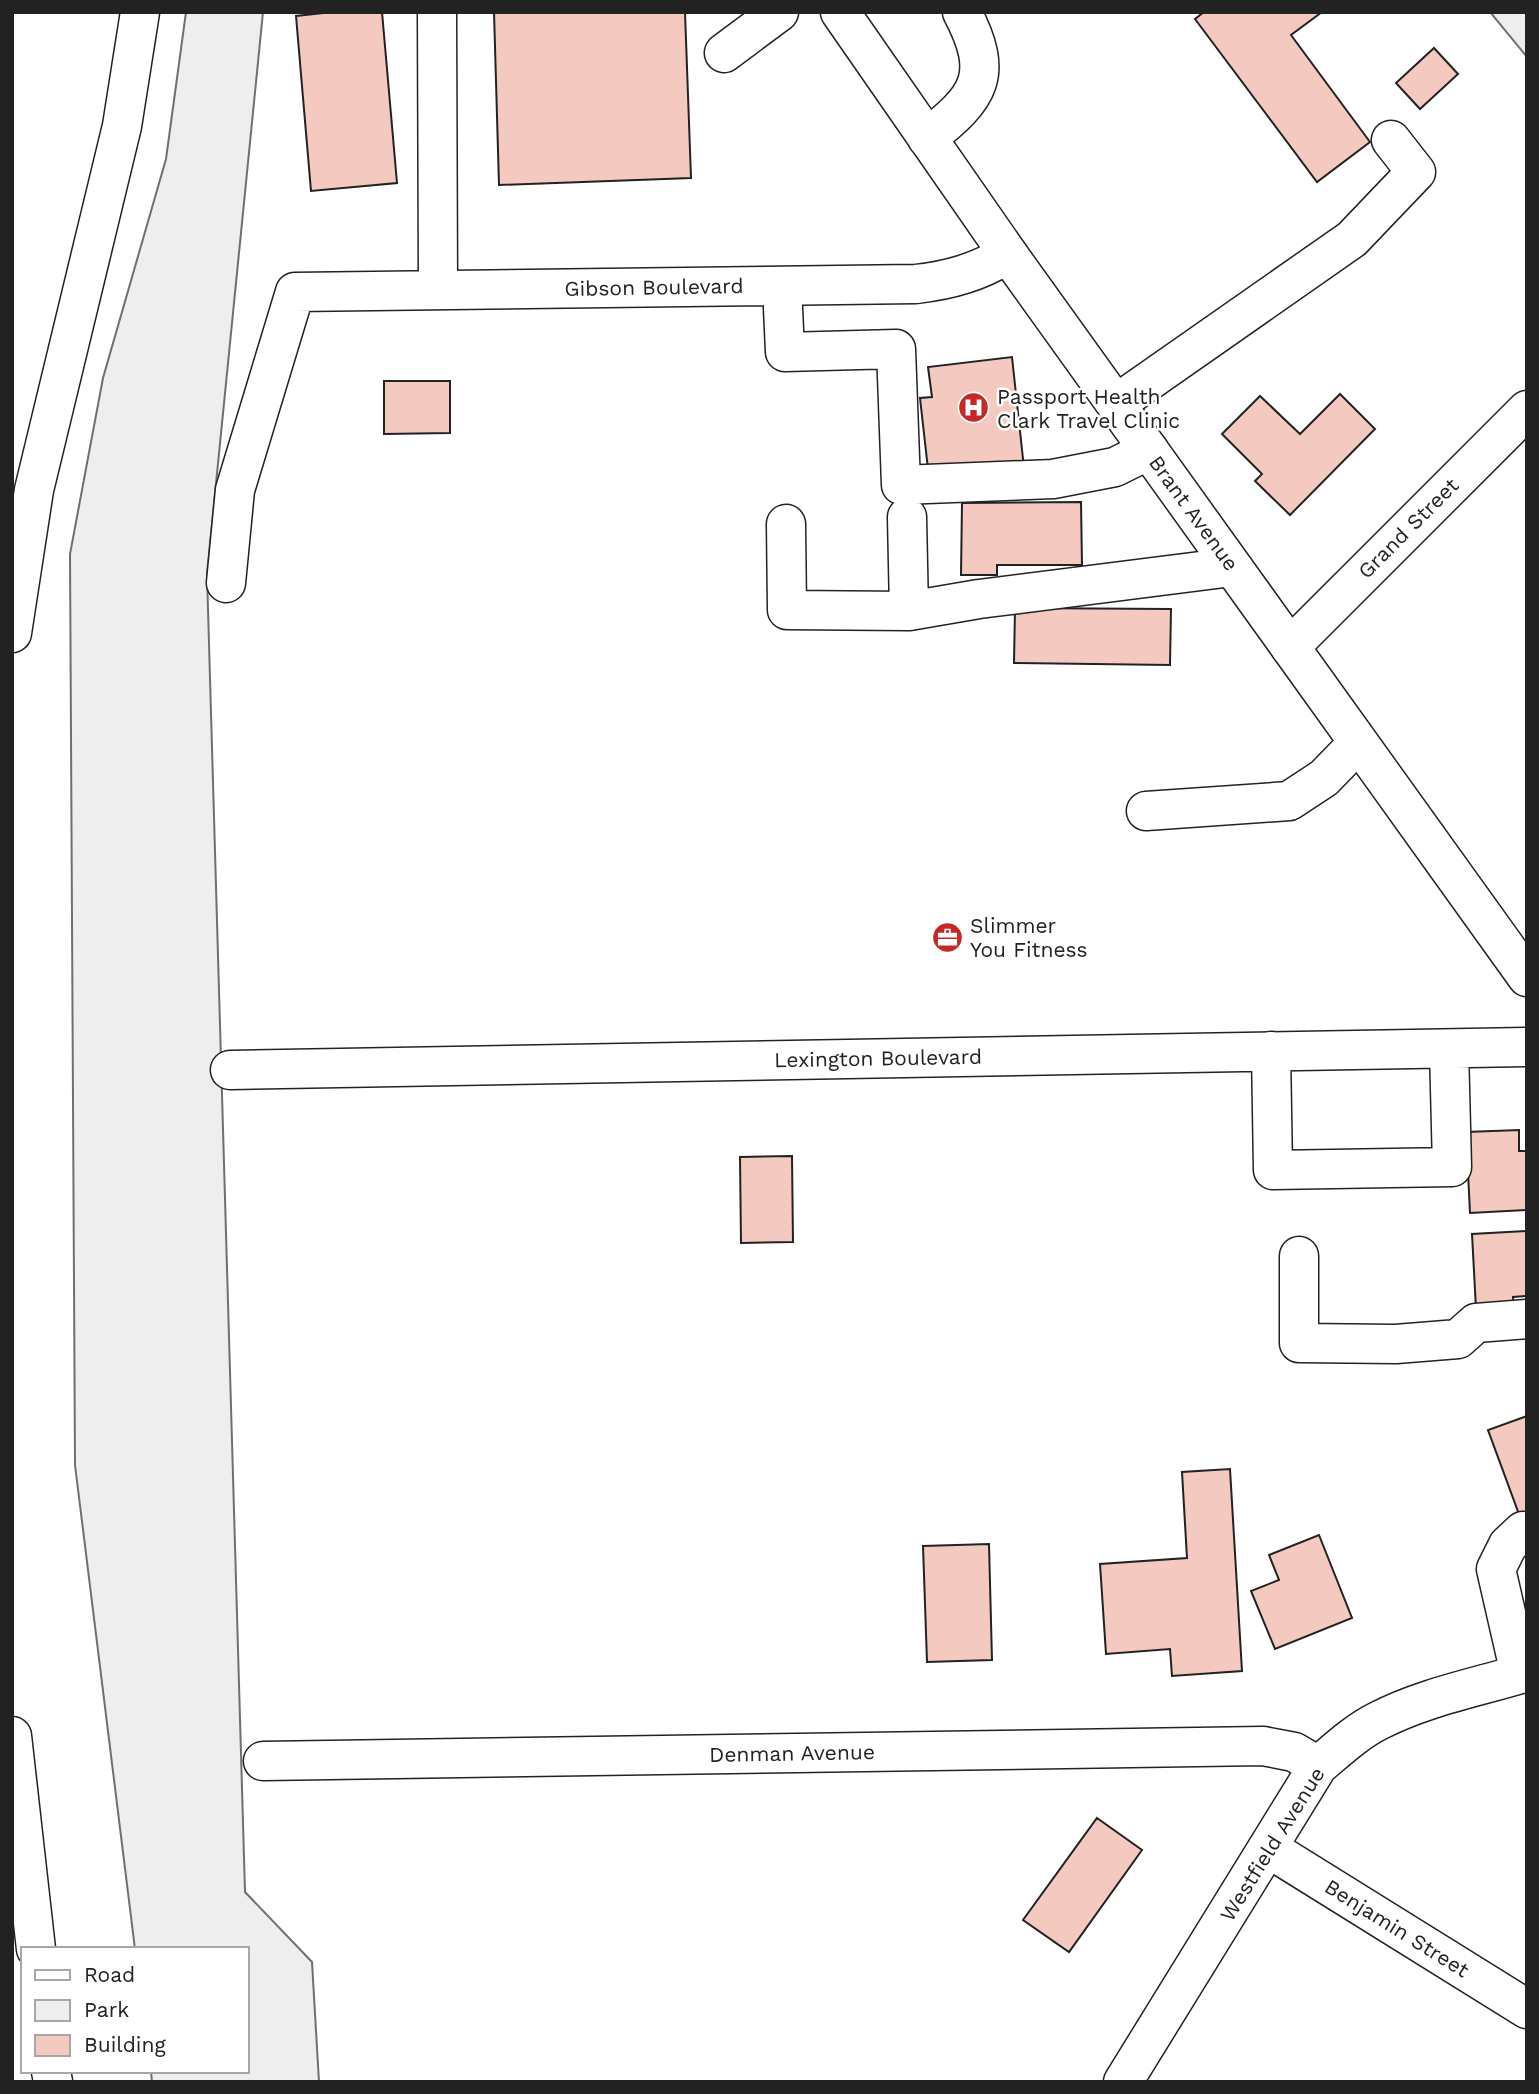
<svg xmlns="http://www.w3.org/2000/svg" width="1539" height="2094" font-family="'Work Sans',sans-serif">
<rect width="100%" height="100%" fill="#fff"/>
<!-- green -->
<path fill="#eee" stroke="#6f6f6f" stroke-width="2" d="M186,12H263L207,574L245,1892L312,1962L319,2082H152L151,2071H247V1949H135L75,1465L70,554L103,378L166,159Z
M1490,12H1527V57Z"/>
<!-- building -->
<path fill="#f3c9c0" stroke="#222" stroke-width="2" d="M333,12H382L397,183L311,191L296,16Z
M494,12H685L691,178L499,185Z
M1204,12H1322L1291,35L1370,142L1317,182L1195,19Z
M1434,48L1458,74L1420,109L1396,83Z
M1012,357L1024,468L929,478L920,398L932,397L928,367Z
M384,381H450V433L384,434Z
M1340,394L1375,429L1290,515L1255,481L1262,474L1222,434L1260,396L1300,434Z
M1081,502L1082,565H997V575H961L962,503Z
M1015,608L1171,609L1170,665L1014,663Z
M1519,1130V1151H1527V1210L1470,1213L1466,1132Z
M792,1156L793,1242L741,1243L740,1157Z
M1527,1231V1296L1513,1297L1514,1307L1476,1309L1472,1234Z
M1527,1416V1536L1488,1430Z
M1230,1469L1242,1671L1172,1676L1170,1649L1106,1654L1100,1564L1187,1558L1182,1472Z
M1319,1535L1352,1618L1275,1649L1251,1591L1279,1580L1269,1555Z
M989,1544L992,1660L927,1662L923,1546Z
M1097,1818L1142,1850L1069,1952L1023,1920Z"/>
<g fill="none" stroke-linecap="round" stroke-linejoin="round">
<defs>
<path id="minor" d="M437,12L438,290
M724,53L779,12
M927,138C980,97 995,75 962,12
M782,286L785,352L896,349L901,485L1053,479L1115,467L1149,450
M1116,404L1352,239L1416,172L1391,140
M907,517L909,611
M786,524L787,610L909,611L979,599L1232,567
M226,583L235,490L295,292L916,284C951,280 978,272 1008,254
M1290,647L1527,410
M1146,811L1289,801L1324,778L1358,743
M1271,1051L1273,1170L1452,1167L1449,1049
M230,1070L1527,1047
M1299,1256V1343L1396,1344L1458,1339L1476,1323L1527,1319
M1520,1674L1496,1569L1508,1545L1523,1531
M263,1761L1263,1746L1294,1752L1318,1766
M1268,1848L1527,2009
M1123,2082L1318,1766C1337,1750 1356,1732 1378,1721C1424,1697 1478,1687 1527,1672"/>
<path id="major" d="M840,12L1008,254L1527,977"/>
<path id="highway" d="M12,633L34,490L122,126L140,12
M12,1736L36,1949
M51,2071L53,2082"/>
</defs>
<!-- minor casing -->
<use href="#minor" stroke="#222" stroke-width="41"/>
<!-- major casing -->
<use href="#major" stroke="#222" stroke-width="41"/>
<!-- highway casing -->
<use href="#highway" stroke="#222" stroke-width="41"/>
<!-- minor -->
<use href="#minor" stroke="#fff" stroke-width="38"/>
<!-- major -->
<use href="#major" stroke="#fff" stroke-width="38"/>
<!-- highway -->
<use href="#highway" stroke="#fff" stroke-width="38"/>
</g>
<!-- icons -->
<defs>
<symbol id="hospital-disc" viewBox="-11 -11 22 22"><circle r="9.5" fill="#c62828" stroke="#fff"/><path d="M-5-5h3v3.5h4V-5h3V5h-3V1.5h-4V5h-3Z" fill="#fff"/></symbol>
<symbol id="office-disc" viewBox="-11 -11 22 22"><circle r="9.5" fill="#c62828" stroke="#fff"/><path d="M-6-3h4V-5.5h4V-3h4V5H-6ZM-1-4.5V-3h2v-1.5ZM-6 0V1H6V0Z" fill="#fff"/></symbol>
</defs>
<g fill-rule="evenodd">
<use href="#hospital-disc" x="956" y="390" width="35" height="35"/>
<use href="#office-disc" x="930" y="920" width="35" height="35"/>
</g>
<g text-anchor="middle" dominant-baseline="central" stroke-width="5" stroke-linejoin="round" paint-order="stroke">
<!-- street labels -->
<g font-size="21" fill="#222" stroke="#fff">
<text transform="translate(654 287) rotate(-1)">Gibson Boulevard</text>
<text transform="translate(1194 513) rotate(54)">Brant Avenue</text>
<text transform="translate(1408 528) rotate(-45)">Grand Street</text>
<text transform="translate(878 1058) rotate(-1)">Lexington Boulevard</text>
<text transform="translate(792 1753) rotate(-1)">Denman Avenue</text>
<text transform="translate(1272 1844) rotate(-58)">Westfield Avenue</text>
<text transform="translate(1397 1928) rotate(32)">Benjamin Street</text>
</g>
<!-- poi labels -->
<g font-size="21" fill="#222" stroke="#fff" text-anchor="start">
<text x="997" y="396">Passport Health<tspan x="997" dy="24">Clark Travel Clinic</tspan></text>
<text x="970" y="925">Slimmer<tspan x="970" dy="24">You Fitness</tspan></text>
</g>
</g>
<!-- border -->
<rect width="1539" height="2094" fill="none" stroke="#222222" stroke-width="28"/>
<!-- legend -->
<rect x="21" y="1947" width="228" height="126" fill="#ffffff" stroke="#a7a7a7" stroke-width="2"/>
<rect x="35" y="1970" width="35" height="10" fill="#ffffff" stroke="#a7a7a7" stroke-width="2"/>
<text x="84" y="1982" font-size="21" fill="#222222">Road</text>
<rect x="35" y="2000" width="35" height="21" fill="#eeeeee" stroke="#a7a7a7" stroke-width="2"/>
<text x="84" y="2017" font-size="21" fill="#222222">Park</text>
<rect x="35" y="2035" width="35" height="21" fill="#f3c9c0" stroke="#a7a7a7" stroke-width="2"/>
<text x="84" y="2052" font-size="21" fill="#222222">Building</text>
</svg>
